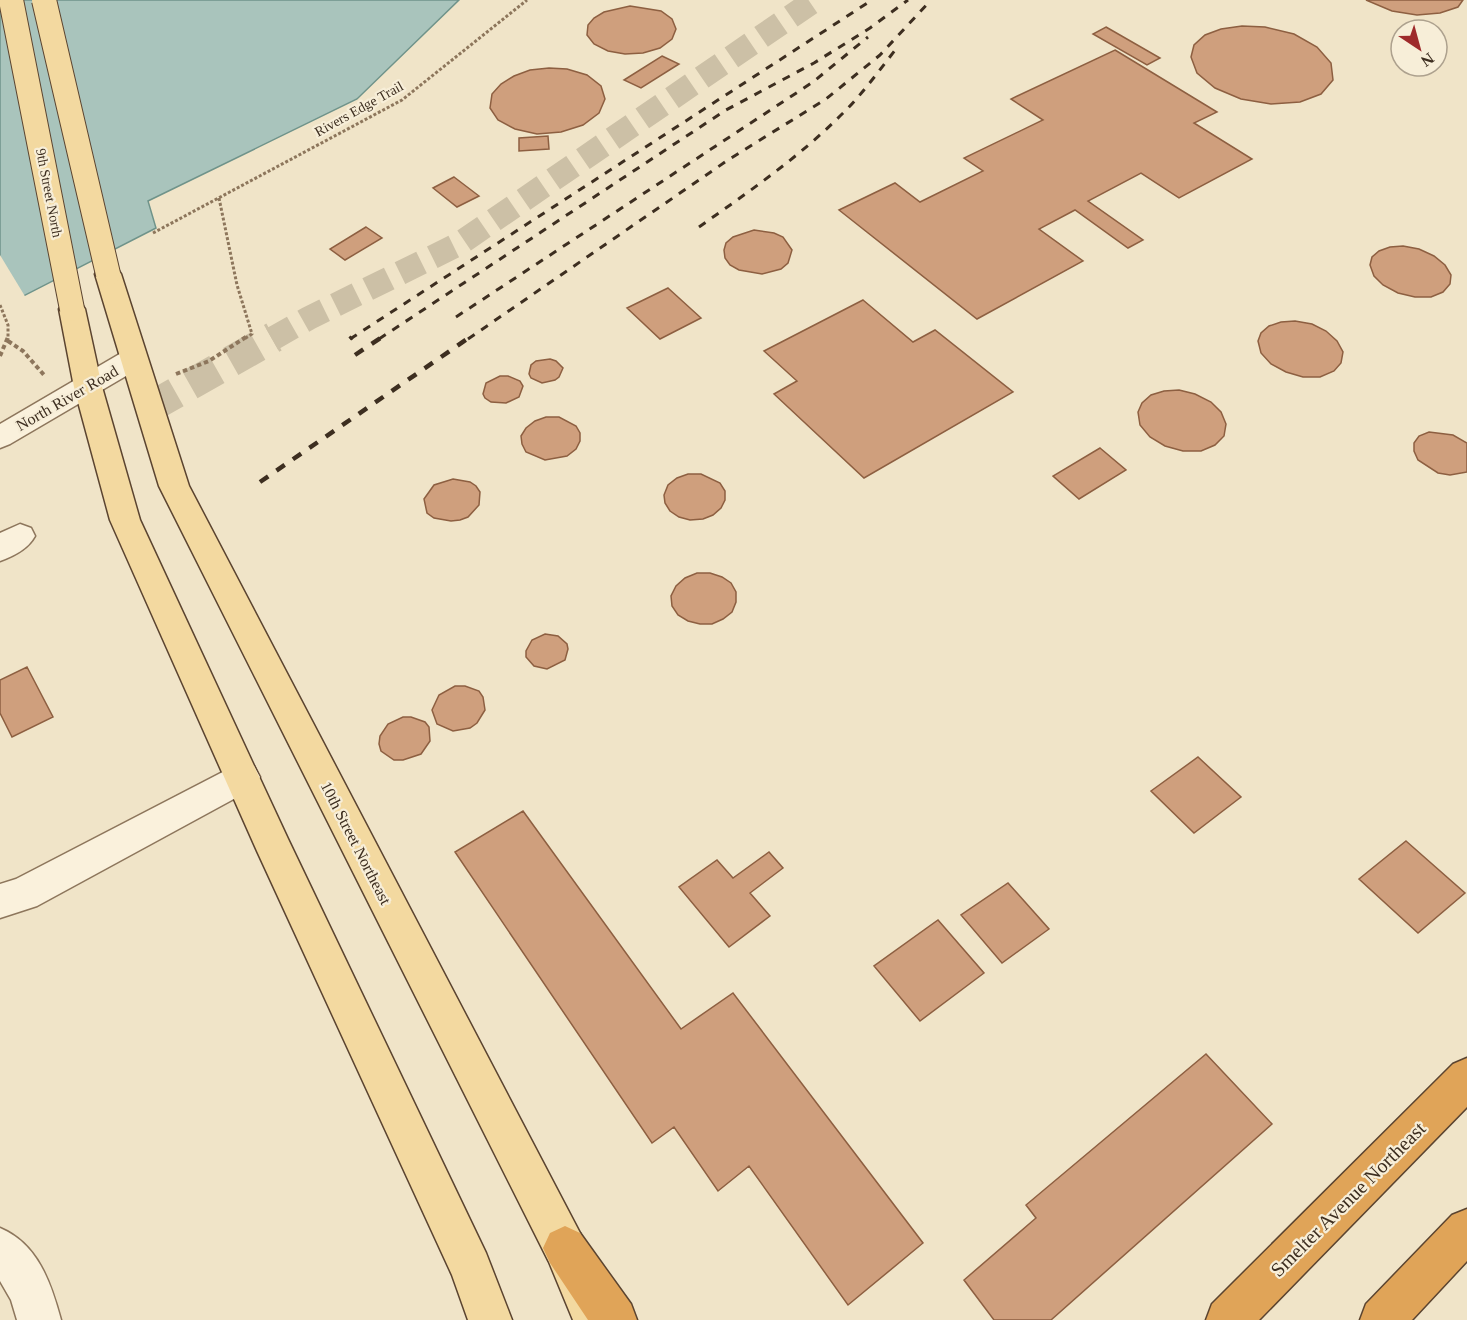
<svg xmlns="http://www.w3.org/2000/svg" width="1467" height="1320" font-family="Georgia,serif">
<rect width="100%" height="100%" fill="#f0e4c8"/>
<!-- water -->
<path fill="#a9c4bc" stroke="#6f938a" stroke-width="1.5" d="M0,0H459L357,99L148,201L156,228L0,308Z"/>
<!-- pier -->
<path fill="#f0e4c8" d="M0,255L26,298L0,311Z"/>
<!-- building -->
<path fill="#cf9f7d" stroke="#8d5f41" stroke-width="1.5" d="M1366,0H1463L1458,7L1440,13L1417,15L1392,11Z
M630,6L661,11L672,19L676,29L672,39L660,48L643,53L625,54L608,51L594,44L587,35L588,25L594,18L604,12Z
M1242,26L1265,27L1294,34L1317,47L1331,63L1333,80L1321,94L1300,102L1271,104L1241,99L1215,88L1197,73L1191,57L1194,45L1205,35L1221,29Z
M1106,27L1160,58L1147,65L1093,34Z
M1115,50L1217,112L1194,123L1252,159L1179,198L1141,173L1088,201L1143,240L1128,248L1075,210L1039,229L1083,261L977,319L839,210L895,183L920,202L983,171L964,158L1043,120L1011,99Z
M662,56L679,64L641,88L624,80Z
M549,68L567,69L587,75L601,86L605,99L599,113L583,125L561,132L537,134L515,129L498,120L490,108L492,94L501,84L514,76L530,70Z
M548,136L549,149L519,151V138Z
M454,177L479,196L457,207L433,188Z
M366,227L382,238L345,260L330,249Z
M754,230L774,233L783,237L792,250L788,263L781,269L762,274L739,270L730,265L725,258L724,250L726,243L733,237Z
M1403,246L1419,249L1434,256L1445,265L1451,275L1450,284L1443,292L1431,297H1415L1398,293L1383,285L1374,276L1370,265L1372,257L1379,251L1390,247Z
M668,288L701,318L660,339L627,308Z
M863,300L913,342L935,330L1013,392L864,478L774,394L797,381L764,351Z
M1295,321L1312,324L1326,331L1337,341L1343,352L1341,363L1334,371L1320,377H1303L1286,372L1271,364L1261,353L1258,341L1261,333L1269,326L1281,322Z
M550,359L556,361L563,368L559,377L555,380L542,383L531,378L529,374L531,365L536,361Z
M500,376H508L520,381L523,386L519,397L506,403L491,402L485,398L483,394L486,383Z
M1179,390L1195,394L1211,402L1221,412L1226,424L1224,436L1215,445L1201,451H1183L1165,446L1150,437L1140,425L1138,412L1142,403L1151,395L1164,391Z
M546,417H559L576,426L580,433V441L576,449L567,456L545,460L526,452L522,444L521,436L526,428L535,421Z
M1429,432L1453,435L1467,443V472L1450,475L1438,473L1418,460L1414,451V443L1419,436Z
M1100,448L1126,470L1079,499L1053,476Z
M688,474H701L720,483L725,491V500L721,508L713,515L703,519L690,520L679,517L670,511L665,503L664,495L668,485L677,478Z
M453,479L470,482L476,486L480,492L479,505L468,517L460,520L451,521L434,518L427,513L424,499L434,485Z
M697,573H710L722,577L731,583L736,592V602L732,612L723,619L712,624H700L688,621L678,615L672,606L671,596L676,586L685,578Z
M545,634L558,636L567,644L568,649L565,660L547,669L534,666L526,657V651L532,640Z
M27,667L53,717L12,737L0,713V680Z
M455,686H465L479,691L483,697L485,710L477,723L470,728L453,731L437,724L432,710L439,695Z
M403,717H411L425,722L429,727L430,741L421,754L403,760H394L381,751L379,744L380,736L388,724Z
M1198,757L1241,797L1194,833L1151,791Z
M523,811L681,1029L733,993L923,1243L848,1305L749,1166L718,1191L674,1127L652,1143L455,852Z
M1406,841L1465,893L1418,933L1359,879Z
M769,852L783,868L750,893L770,916L729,947L679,887L717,860L733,878Z
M1008,883L1049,929L1002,963L961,915Z
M938,920L984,973L920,1021L874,966Z
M1206,1054L1272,1124L1051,1320H994L964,1280L1036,1218L1026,1205Z"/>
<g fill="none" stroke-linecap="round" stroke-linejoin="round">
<!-- minor-tunnel-far1 -->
<path stroke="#ccc0a6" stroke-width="24" stroke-dasharray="24 12" stroke-linecap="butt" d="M272,339L309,318L459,244L815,0"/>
<!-- minor-tunnel -->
<path stroke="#ccc0a6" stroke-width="31" stroke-dasharray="31 16" stroke-linecap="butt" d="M149,408L274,337"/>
<defs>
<path id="minor" d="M133,349L143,352L147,359L143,366L10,444L0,448V424L123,352Z
M20,524L31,528L35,536C28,549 14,556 0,561V533Z
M242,762L254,766L260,777L254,788L37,906L0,918V884L16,879Z
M0,1228C38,1244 51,1283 61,1320H17L11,1300L0,1281Z"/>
<path id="major" d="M108,265L117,268L121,274L189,486L580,1233L617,1320H573L549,1262L159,486L95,274L99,268Z
M72,300L81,303L85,309L102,387L140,520L288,839L486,1253L512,1320H468L452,1275L257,851L110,520L74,387L59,309L63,303Z"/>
<path id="highway" d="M1467,1058V1107L1259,1320H1206L1212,1304L1453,1064Z
M1467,1209V1261L1412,1320H1360L1366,1304L1452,1215Z
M565,1226L580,1233L631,1304L637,1320H588L550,1263L543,1248L550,1233Z"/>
</defs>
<!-- minor casing -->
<use href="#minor" stroke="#8d765c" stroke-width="3"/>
<!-- major casing -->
<use href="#major" stroke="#5b4430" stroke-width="3"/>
<!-- highway casing -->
<use href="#highway" stroke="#5b4430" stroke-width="3"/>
<!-- path-far1 -->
<path stroke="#8d765c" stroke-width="3" stroke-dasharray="3 2" stroke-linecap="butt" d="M219,198L237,285L252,334L244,339
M153,233L402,100L527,0
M0,305L8,325V339"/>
<!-- path -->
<path stroke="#8d765c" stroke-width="4" stroke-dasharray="4.5 3" stroke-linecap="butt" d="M8,341L23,351L44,375
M0,356L8,337
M176,374L209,361L246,337"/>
<!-- minor -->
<use href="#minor" fill="#faf1dc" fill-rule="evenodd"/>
<!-- major -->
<use href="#major" fill="#f3d9a0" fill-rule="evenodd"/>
<!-- highway -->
<use href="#highway" fill="#e0a458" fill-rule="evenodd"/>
<!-- rail-far1 -->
<path stroke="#3d2e20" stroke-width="3" stroke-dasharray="8 8" stroke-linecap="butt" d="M699,227C747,193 798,158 840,116C861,96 878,72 896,49
M456,317L813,82L868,37
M350,339L872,0
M379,339L726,110L814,63L870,28L908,0
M468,339L728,160L826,99L880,55L931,0"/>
<!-- rail -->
<path stroke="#3d2e20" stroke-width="4.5" stroke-dasharray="10 10" stroke-linecap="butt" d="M350,339L352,337
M355,355L382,337
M260,482L470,337"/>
<defs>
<path id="major-bridge" d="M11,0L72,309
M44,0L108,274"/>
</defs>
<!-- major-bridge casing -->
<use href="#major-bridge" stroke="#5b4430" stroke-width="26" stroke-linecap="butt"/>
<!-- major-bridge -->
<use href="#major-bridge" stroke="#f3d9a0" stroke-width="24"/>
</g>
<g text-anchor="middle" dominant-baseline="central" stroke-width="4.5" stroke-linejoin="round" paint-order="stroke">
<!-- far-street labels -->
<g font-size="14" fill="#3d2e20" stroke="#f7eed8">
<text transform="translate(359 109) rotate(-29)">Rivers Edge Trail</text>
<text transform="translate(49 193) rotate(79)">9th Street North</text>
</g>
<!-- street labels -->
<g font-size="16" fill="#3d2e20" stroke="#f7eed8">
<text transform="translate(67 398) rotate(-30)">North River Road</text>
<text transform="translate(356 843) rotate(63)">10th Street Northeast</text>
</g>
<!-- near-street labels -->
<g font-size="20" fill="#3d2e20" stroke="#f7eed8">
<text transform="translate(1348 1199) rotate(-45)">Smelter Avenue Northeast</text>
</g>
</g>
<!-- north arrow -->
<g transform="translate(1419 48) rotate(144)"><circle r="28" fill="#f7eed8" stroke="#ada18e" stroke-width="1.5"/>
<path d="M0-4.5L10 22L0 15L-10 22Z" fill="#9e2a2b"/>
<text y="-9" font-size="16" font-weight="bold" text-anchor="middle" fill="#3d2e20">N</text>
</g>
</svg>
